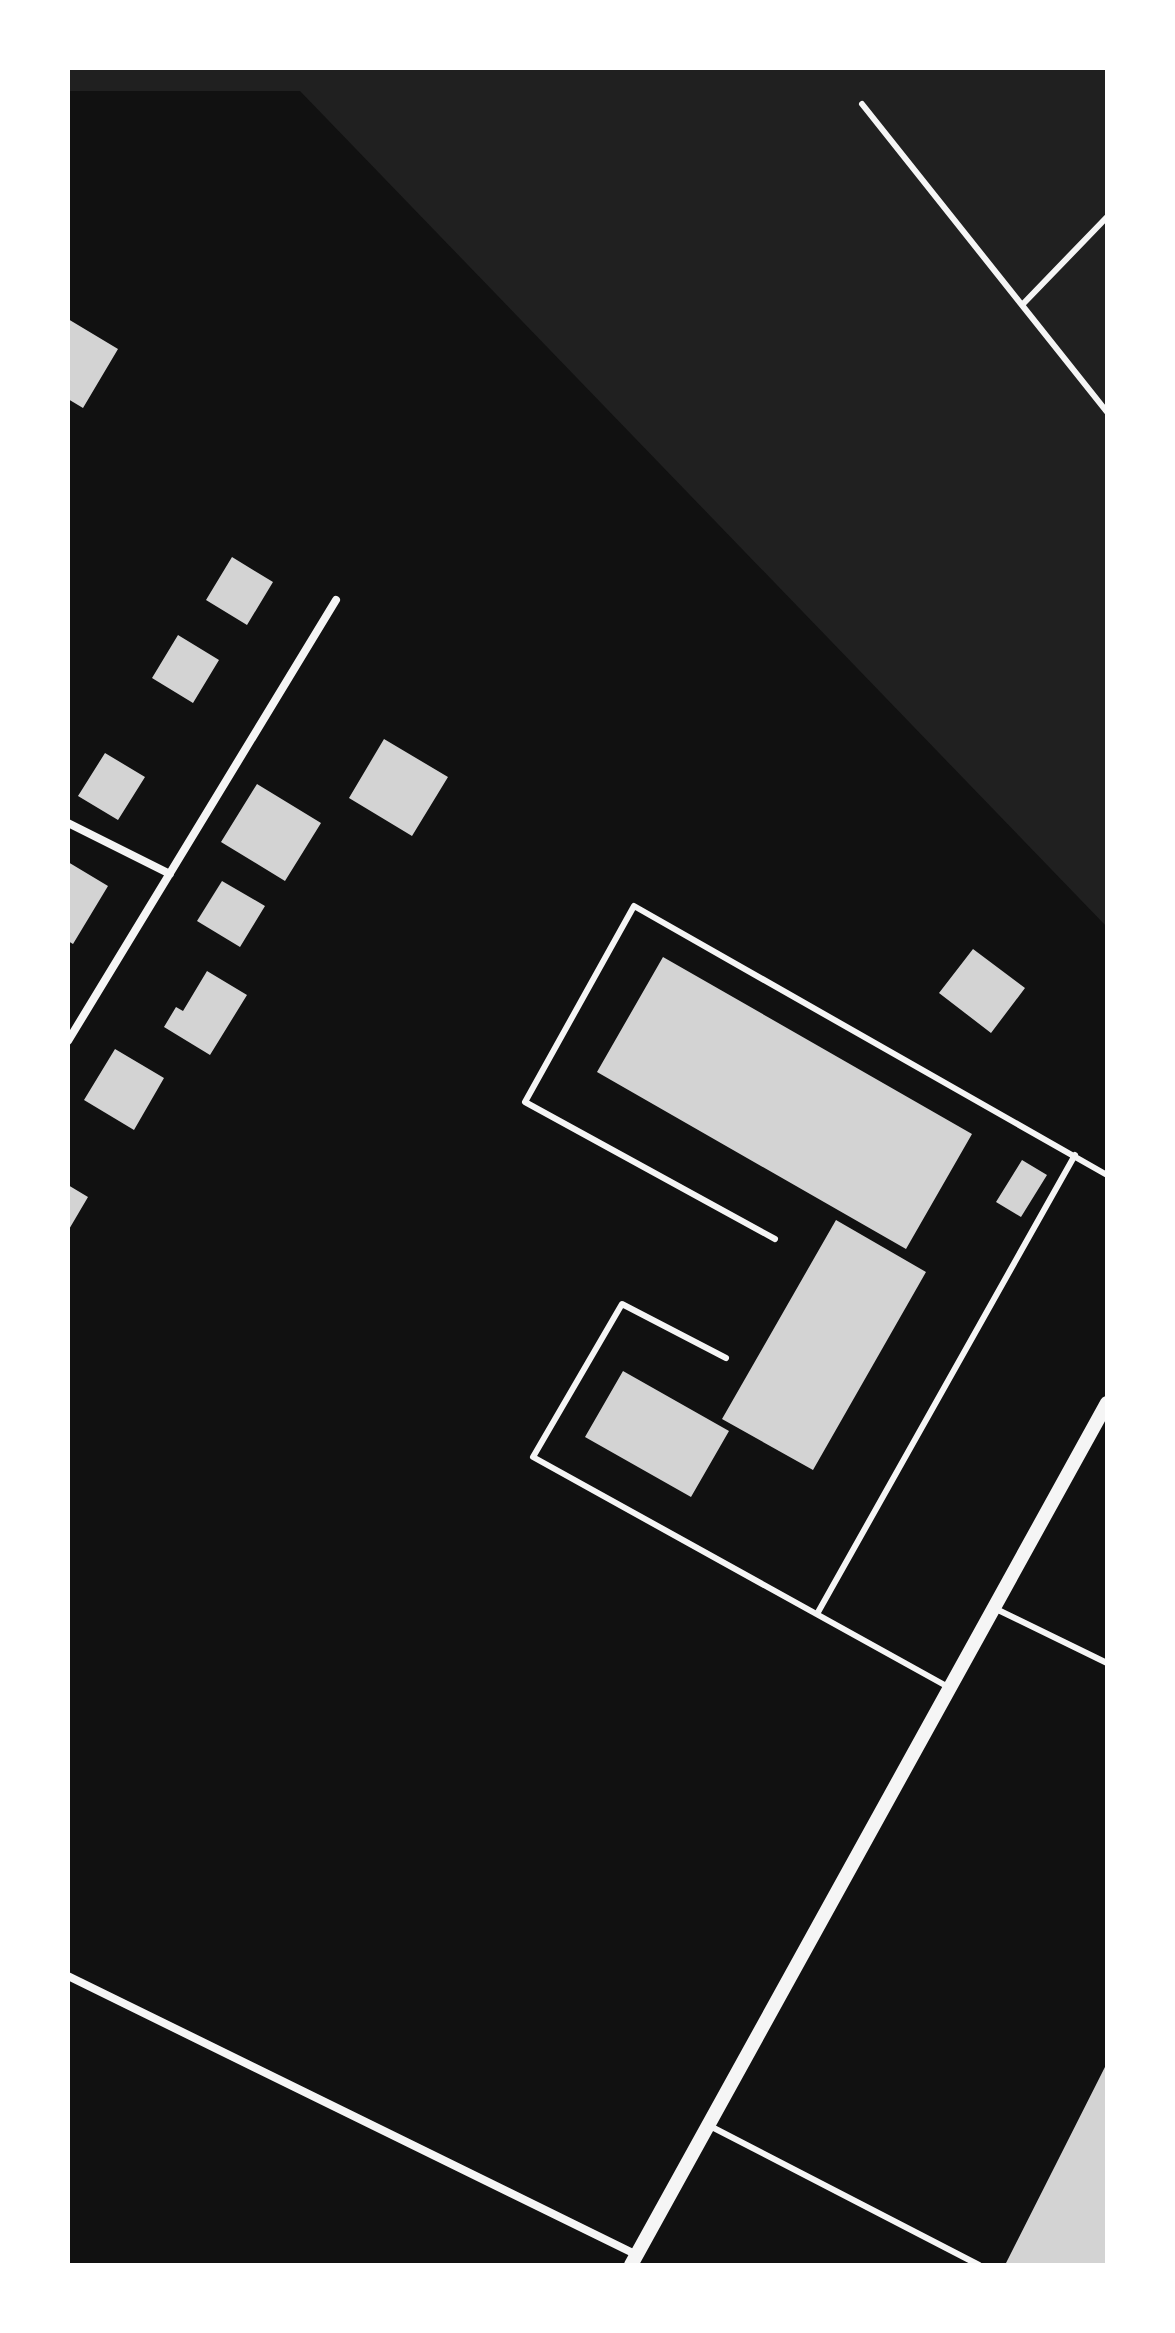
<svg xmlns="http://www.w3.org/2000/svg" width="1175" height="2333" font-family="'DM Sans',sans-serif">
<rect width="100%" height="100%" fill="#111"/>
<!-- green -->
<path fill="#202020" d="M68,68H1107V927L300,91H68Z"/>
<!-- building -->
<path fill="#d3d3d3" d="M68,319L118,349L83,408L68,399Z
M232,557L273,582L247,625L206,600Z
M178,635L219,660L193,703L152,678Z
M384,739L448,777L412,836L349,798Z
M105,753L145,777L118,820L78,796Z
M257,784L321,823L285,881L221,842Z
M68,862L108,886L73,944L68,941Z
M222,881L265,906L240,947L197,921Z
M973,949L1025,988L991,1033L939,993Z
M663,957L972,1134L906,1249L597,1072Z
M207,971L247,995L210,1055L164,1027L176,1007L183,1011Z
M115,1049L164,1078L134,1130L84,1100Z
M1022,1160L1047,1175L1021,1217L996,1202Z
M68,1185L88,1197L68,1231Z
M836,1220L926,1272L813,1470L722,1419Z
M623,1371L729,1431L691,1497L585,1437Z
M1107,2063V2265H1005Z"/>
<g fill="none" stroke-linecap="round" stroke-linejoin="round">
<!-- service -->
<path stroke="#f5f5f5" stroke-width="6" d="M862,104L1107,412
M1022,305L1107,217
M775,1239L525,1102L634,906L1107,1175
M726,1358L622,1304L533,1457L950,1688
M994,1608L1107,1663
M817,1614L1075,1155
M708,2125L979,2265"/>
<!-- minor -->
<path stroke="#f5f5f5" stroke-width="8" d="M68,823L170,874
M68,1041L336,600
M68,1976L637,2255"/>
<!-- tertiary -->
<path stroke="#f5f5f5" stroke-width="14" d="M631,2265L1107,1403"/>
</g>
<!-- border -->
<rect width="1175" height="2333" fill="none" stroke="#ffffff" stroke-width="140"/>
</svg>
